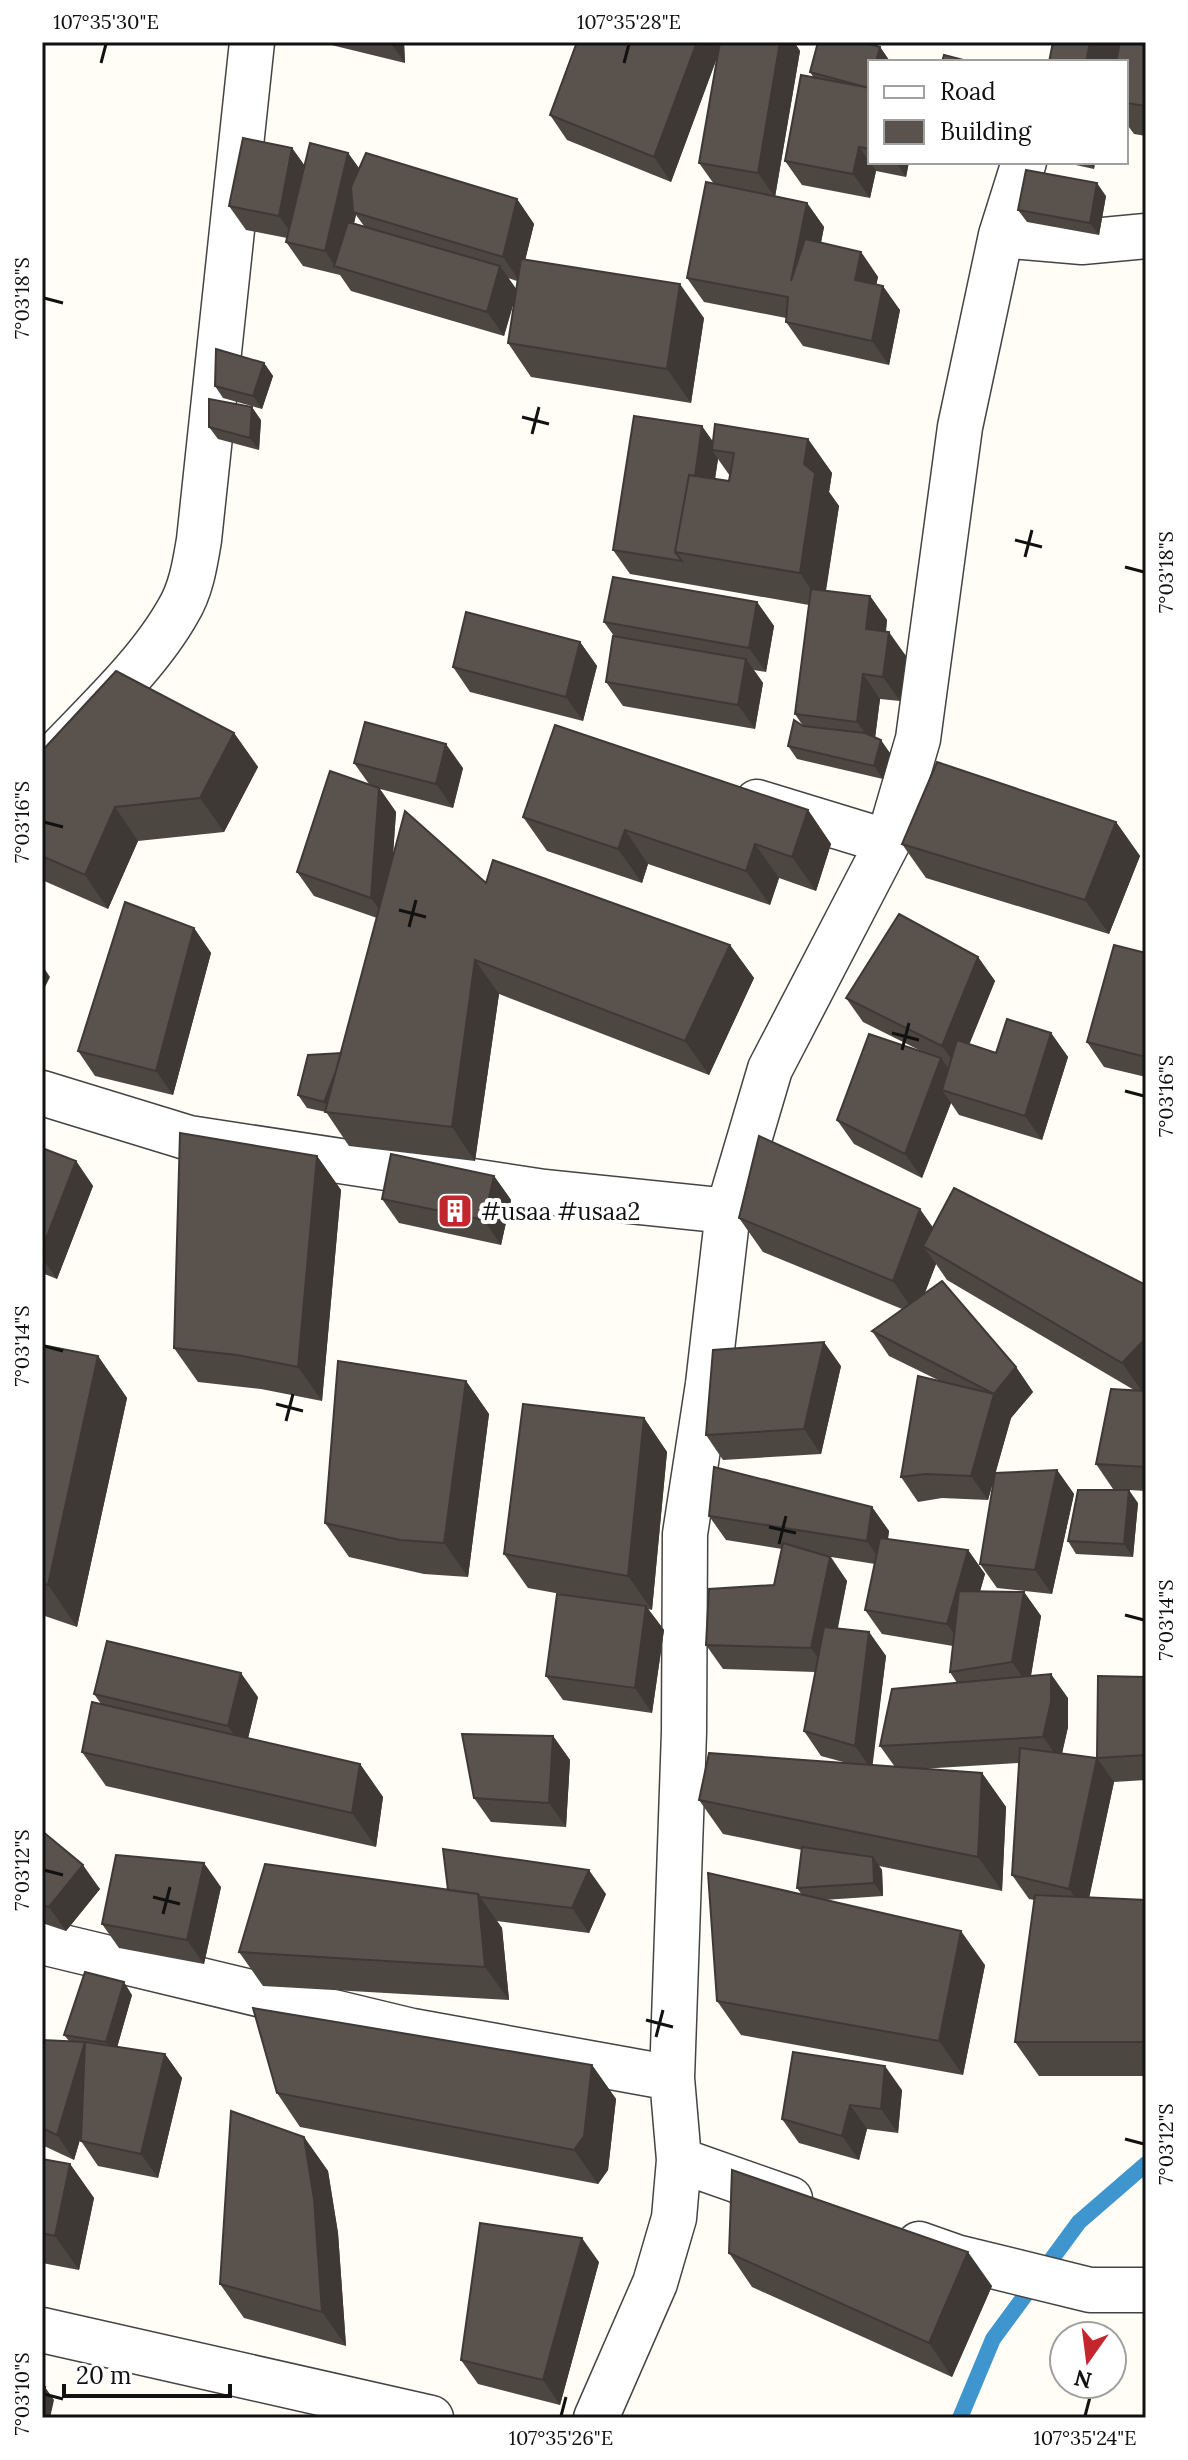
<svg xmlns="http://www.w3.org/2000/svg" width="1188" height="2460" font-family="Lora,serif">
<rect width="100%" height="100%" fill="#fffdf5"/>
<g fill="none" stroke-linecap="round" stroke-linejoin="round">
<!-- stream -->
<path stroke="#3f96cf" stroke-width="16" d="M960,2418L993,2339L1079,2222L1146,2164"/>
<defs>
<path id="minor" d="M1001,235L1082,242L1146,236
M42,769C86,721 146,668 178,611C191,590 195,564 199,540L252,42
M757,802L888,842
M42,1093L189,1138L544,1192L728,1211
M42,1942L412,2031L672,2078
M679,2160L790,2199
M919,2244L956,2257L1090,2290H1146
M42,2330L431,2418
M596,2418L655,2283L674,2218L679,2160L672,2078L684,1732L685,1534L708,1384L728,1211L770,1069L888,842L918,739L960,427L1001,235L1024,162"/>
</defs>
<!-- minor casing -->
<use href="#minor" stroke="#444" stroke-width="47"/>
<!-- minor -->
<use href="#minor" stroke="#fff" stroke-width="44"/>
</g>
<!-- wall -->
<path fill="#4d4742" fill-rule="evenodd" d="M319,42H404L405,63Z
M577,42H794L800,51L775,197L807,203L824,227L821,243L861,252L878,277L876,285L900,310L889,365L803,346L786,322V318L704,302L687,278L714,184L699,163L717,57L671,182L567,140L550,115Z
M1146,42V136L1134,134L1126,123V62Z
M880,47L889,60V61L870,62V162H909L906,177L876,171L870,198L802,185L785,161L814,78L810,72Z
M292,148L305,166L348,153L359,168L517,199L534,224L525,259L704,318L691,403L531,377L508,343L515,299L504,336L351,291L340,275L303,266L286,242L287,238L246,230L229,206ZM356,215L364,226L354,223ZM508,278L517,281L516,289Z
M1062,162H1095L1094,169Z
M1106,196L1099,235L1027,222L1018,210Z
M264,363L273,376L262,409L223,398L215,386Z
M261,420L259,450L218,439L209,427Z
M808,439L832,473L829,492L839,506L826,591L870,596L887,620L886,632L906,656L900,701L880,699L875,738L890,753L883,779L797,759L788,746L803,726L795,714L809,605L630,574L613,550L713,441ZM718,459L730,476L729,481L715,479Z
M757,602L774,626L766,672L754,670L763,683L755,729L623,706L606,682L614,636L604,622Z
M580,642L597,666L583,721L470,692L453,667Z
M234,733L258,767L224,832L138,841L108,909L42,880V751Z
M354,763L463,768L453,808L380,789L396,812L393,857L486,883L730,945L754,978L709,1075L499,994L475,1161L349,1146L326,1112L307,1108L298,1095L341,1053L377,918L314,896L297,872L369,784Z
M808,810L831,844L816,891L779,878L770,905L648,864L642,883L547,851L523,817Z
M1116,822L1140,856L1109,934L926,878L902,844Z
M194,928L211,953L173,1095L95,1076L78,1051Z
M1146,953V1077L1104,1067L1087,1042Z
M978,957L995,981L969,1044L996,1053L1051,1033L1068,1057L1042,1140L959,1115L951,1103L922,1178L854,1144L837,1120L923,1052L863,1022L846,998Z
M42,1148L76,1161L93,1186L57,1279L42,1273Z
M317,1156L341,1190L322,1401L261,1389L198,1382L174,1348Z
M494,1176L511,1200L501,1245L399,1223L382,1199Z
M739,1218L933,1227L1146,1285V1491L1113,1489L1096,1464L1134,1390L947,1280L936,1264L925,1293L1016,1367L1033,1392L1011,1418L995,1473L1057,1470L1074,1494L1052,1594L997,1588L980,1564L995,1475L988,1500L942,1498L918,1502L901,1477L938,1380L889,1356L872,1331L902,1309L763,1252Z
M42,1345L98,1356L127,1398L77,1627L42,1615Z
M841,1366L821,1454L723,1460L706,1435Z
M466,1381L489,1414L468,1577L424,1574L349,1557L325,1523Z
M644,1418L667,1452L652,1610L648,1609L664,1630L652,1713L563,1700L546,1676L583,1598L528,1588L504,1554Z
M1138,1503L1133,1557L1076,1554L1068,1541Z
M872,1507L889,1531L888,1539L968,1550L985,1574L980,1591L1024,1592L1041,1616L1031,1676L1068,1698V1727L1062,1754L1097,1758L1146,1677V1780L1114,1782L1089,1897L1146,1900V2076H1039L1015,2042L1034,1900L1029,1899L1012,1875L1019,1763L920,1769L982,1773L1006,1807L1002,1891L879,1866L882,1870L883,1896L824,1900L985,1965L963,2075L741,2035L717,2001L802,1895L797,1888L802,1850L723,1834L699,1800L847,1763L821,1756L804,1731L815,1672L723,1669L706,1645L774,1585L782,1549L726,1540L709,1516ZM831,1557L875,1564L865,1610L882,1634L953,1646L950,1672L957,1683L880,1746L895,1767L872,1765L886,1656L869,1632L838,1628L847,1581Z
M94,1694L258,1697L248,1738L360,1764L383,1797L376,1847L106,1786L82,1752L101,1704Z
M553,1736L570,1760L566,1827L491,1822L474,1798Z
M42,1831L100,1889L66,1931L42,1923Z
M221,1887L204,1964L119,1948L102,1924Z
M448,1890L606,1894L589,1933L497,1921L502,1928L509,2000L263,1986L239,1952Z
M132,1995L117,2047L165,2054L182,2078L158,2178L98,2166L81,2141V2136L74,2160L42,2145V2040L69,2041L64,2035Z
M592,2065L616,2099L608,2170L598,2184L300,2127L277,2093Z
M902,2090L898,2133L867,2129L859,2160L799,2143L782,2119Z
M304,2137L328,2171L338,2233L346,2346L244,2318L220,2284Z
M42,2159L70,2164L94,2198L79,2270L42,2263Z
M729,2253L992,2286L952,2377L752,2287Z
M599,2262L560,2405L478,2384L461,2360Z"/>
<!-- shaded-wall -->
<path fill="#3f3936" d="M390,42H404L405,63Z
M697,42H723L671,182L654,157Z
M780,42H794L800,51L775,197L758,173Z
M1090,42H1121L1116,62H1086Z
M880,47L889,60V62H876Z
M859,147L876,171L870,198L853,174Z
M292,148L309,172L296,240L279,216Z
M348,153L365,177L353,212L356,215L343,269L336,267L325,251Z
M896,162H909L906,177Z
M1089,162H1095L1094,169Z
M1097,183L1106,196L1099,235L1090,223Z
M517,199L534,224L520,282L503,257Z
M807,203L824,227L808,306L791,281Z
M861,252L878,277L872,304L855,280Z
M500,266L517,290L504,336L487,312Z
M680,284L704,318L691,403L667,369Z
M883,286L900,310L889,365L872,341Z
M264,363L273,376L262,409L253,396Z
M252,407L261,420L259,450L250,438Z
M702,426L719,450H712L718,459L703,557L683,553Z
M808,439L832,473L829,492L839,506L823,607L800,573L804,464Z
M870,596L887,620L883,653L866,629Z
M757,602L774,626L766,672L749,648Z
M889,632L906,656L900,701L883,677Z
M580,642L597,666L583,721L566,697Z
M746,659L763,683L755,729L738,705Z
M863,674L880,699L874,746L857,722Z
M234,733L258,767L224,832L200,798Z
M881,740L890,753L883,779L874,766Z
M446,744L463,768L453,808L436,784Z
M379,788L396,812L388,922L371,898Z
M115,807L138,841L108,909L85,875Z
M808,810L831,844L816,891L792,857Z
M1116,822L1140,856L1109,934L1085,900Z
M625,830L648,864L642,883L618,849Z
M755,844L779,878L770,905L746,871Z
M194,928L211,953L173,1095L156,1071Z
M730,945L754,978L709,1075L685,1041Z
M978,957L995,981L959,1070L942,1046Z
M475,960L499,994L475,1161L452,1127Z
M42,965L50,977L42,993Z
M1051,1033L1068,1057L1042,1140L1025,1116Z
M343,1052L332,1112L324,1102Z
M941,1058L958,1082L942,1090L951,1103L922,1178L905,1154Z
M317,1156L341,1190L322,1401L298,1367Z
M76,1161L93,1186L57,1279L42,1258V1249Z
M494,1176L511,1200L501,1245L484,1220Z
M920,1209L944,1243L923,1246L936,1264L916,1315L893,1281Z
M1146,1338V1397L1122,1363Z
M824,1342L841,1366L821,1454L804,1429Z
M98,1356L127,1398L77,1627L48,1585Z
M1016,1367L1033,1392L1011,1418L988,1500L971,1476L994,1394Z
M466,1381L489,1414L468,1577L444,1543Z
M644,1418L667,1452L652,1610L628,1576Z
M1057,1470L1074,1494L1052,1594L1035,1570Z
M1129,1490L1138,1503L1133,1557L1124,1544Z
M872,1507L889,1531L884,1566L867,1541Z
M968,1550L985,1574L964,1648L947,1624Z
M830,1557L847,1581L828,1673L811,1648Z
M1024,1592L1041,1616L1029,1686L1012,1662Z
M646,1606L664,1630L652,1713L635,1688Z
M869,1632L886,1656L872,1770L855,1746Z
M241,1673L258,1697L245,1751L228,1726Z
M1051,1674L1068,1698V1727L1060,1761L1043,1737Z
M553,1736L570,1760L566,1827L549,1803Z
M1097,1758L1114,1782L1086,1913L1069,1889Z
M360,1764L383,1797L376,1847L352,1813Z
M982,1773L1006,1807L1002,1891L978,1857Z
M873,1857L882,1870L883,1896L874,1883Z
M204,1863L221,1887L204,1964L187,1940Z
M83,1865L100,1889L66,1931L49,1907Z
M589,1870L606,1894L589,1933L572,1908Z
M478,1894L502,1928L509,2000L485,1967Z
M961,1931L985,1965L963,2075L939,2041Z
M124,1982L132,1995L115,2055L106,2042Z
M85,2042L102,2066L74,2160L57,2135Z
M165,2054L182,2078L158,2178L141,2154Z
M592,2065L616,2099L608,2170L598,2184L574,2150Z
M885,2066L902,2090L898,2133L881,2109Z
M850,2105L867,2129L859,2160L842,2136Z
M304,2137L328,2171L338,2233L346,2346L322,2312Z
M70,2164L94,2198L79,2270L55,2236Z
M582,2238L599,2262L560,2405L543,2380Z
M968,2252L992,2286L952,2377L929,2343Z
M45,2387L54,2400L50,2418H42V2401Z"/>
<!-- building -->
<path fill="#5a524d" stroke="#3f3936" stroke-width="2" d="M577,42H697L654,157L550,115Z
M720,42H780L758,173L699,163Z
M818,42H862L880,47L876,62H870L869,88L810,72Z
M1053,42H1090L1086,62H1049Z
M1120,42H1146V106L1126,103V62H1116Z
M944,55L971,62H942Z
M801,75L870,88V149L859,147L853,174L785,161Z
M243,138L292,148L279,216L229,206Z
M310,143L348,153L325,251L286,242Z
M366,153L517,199L503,257L353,212L351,187Z
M1026,170L1097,183L1090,223L1018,210Z
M706,182L807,203L791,281L805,239L861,252L855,280L883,286L872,341L786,322L788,297L687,278Z
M348,222L500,266L487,312L334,266Z
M521,259L680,284L667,369L508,343Z
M216,349L264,363L253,396L215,386Z
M209,399L252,407L250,438L209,427Z
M634,416L702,426L695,476L689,475L675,552L682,561L613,550Z
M715,424L808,439L804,464L815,473L800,573L675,552L689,475L729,481L734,453L712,450Z
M613,577L757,602L749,648L604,622Z
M811,589L870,596L866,629L889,632L883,677L863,674L857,722L795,714Z
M466,612L580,642L566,697L453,667Z
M613,636L746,659L738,705L606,682Z
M116,671L234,733L200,798L115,807L85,875L42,856V751Z
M794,720L803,726L865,733L881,740L874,766L788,746Z
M365,722L446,744L436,784L354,763Z
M555,725L808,810L792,857L755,844L746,871L625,830L618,849L523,817Z
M937,762L1116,822L1085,900L902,844Z
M330,771L379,788L371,898L297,872Z
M405,811L486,883L493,860L730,945L685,1041L475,960L452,1127L325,1112Z
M125,902L194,928L156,1071L78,1051Z
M899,914L978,957L942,1046L846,998Z
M1114,945L1146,953V1057L1087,1042Z
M1007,1019L1051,1033L1025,1116L942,1090L957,1040L996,1053Z
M869,1034L941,1058L905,1154L837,1120Z
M341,1053L336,1071L324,1102L298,1095L308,1055Z
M180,1133L317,1156L298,1367L237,1355L174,1348Z
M759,1136L920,1209L893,1281L739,1218Z
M42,1148L76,1161L42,1249Z
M391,1154L494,1176L484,1220L382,1199Z
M954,1188L1146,1285V1338L1122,1363L923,1246Z
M942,1281L1016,1367L994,1394L872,1331Z
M824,1342L804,1429L706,1435L713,1350Z
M42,1345L98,1356L48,1585L42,1583Z
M338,1361L466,1381L444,1543L400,1540L325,1523Z
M918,1376L994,1394L971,1476L925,1474L901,1477Z
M1111,1389L1146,1391V1467L1096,1464Z
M523,1404L644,1418L628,1576L504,1554Z
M714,1467L872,1507L867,1541L709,1516Z
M1057,1470L1035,1570L980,1564L995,1473Z
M1078,1490H1129L1124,1544L1068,1541Z
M880,1538L968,1550L947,1624L865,1610Z
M783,1543L830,1557L811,1648L706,1645L709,1589L774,1585Z
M959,1591L1024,1592L1012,1662L950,1672Z
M557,1594L646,1606L635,1688L546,1676Z
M824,1627L869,1632L855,1746L804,1731Z
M107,1641L241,1673L228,1726L94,1694Z
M1051,1674V1702L1043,1737L880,1746L892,1689Z
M1098,1676L1146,1677V1755L1097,1758Z
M92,1702L360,1764L352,1813L82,1752Z
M462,1734L553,1736L549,1803L474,1798Z
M1020,1748L1097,1758L1069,1889L1012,1875Z
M709,1753L982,1773L978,1857L699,1800Z
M42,1831L83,1865L49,1907L42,1905Z
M802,1847L873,1857L874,1883L797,1888Z
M443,1849L589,1870L572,1908L480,1897L478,1894L448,1890Z
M116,1855L204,1863L187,1940L102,1924Z
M265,1864L478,1894L485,1967L239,1952Z
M708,1873L961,1931L939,2041L717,2001Z
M1035,1895L1146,1900V2042H1015Z
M85,1972L124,1982L106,2042L64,2035Z
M253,2008L592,2065L584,2136L574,2150L277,2093Z
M42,2040L85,2042L165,2054L141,2154L81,2141L85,2042L57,2135L42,2128Z
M793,2052L885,2066L881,2109L850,2105L842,2136L782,2119Z
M231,2111L304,2137L314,2199L322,2312L220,2284Z
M42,2159L70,2164L55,2236L42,2233Z
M732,2170L968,2252L929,2343L729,2253Z
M480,2223L582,2238L543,2380L461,2360Z
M42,2387H45L42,2401Z"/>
<!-- ticks -->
<path fill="none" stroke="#111" stroke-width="3" d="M101,63L106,44M624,63L629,44M44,298L63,303M522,417L549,424M532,434L539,407M1015,540L1042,547M1025,557L1032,530M1125,567L1144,572M44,822L63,827M399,910L426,917M409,927L416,900M892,1033L919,1040M902,1050L909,1023M1125,1091L1144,1096M44,1346L63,1351M276,1404L303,1411M286,1421L293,1394M769,1527L796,1533M779,1544L786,1516M1125,1615L1144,1620M44,1870L63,1875M153,1897L180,1904M163,1914L170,1887M646,2020L673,2027M656,2037L663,2010M1125,2139L1144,2144M44,2394L63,2399M561,2416L566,2397M1085,2416L1090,2397"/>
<!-- icons -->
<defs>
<symbol id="building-square" viewBox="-11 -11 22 22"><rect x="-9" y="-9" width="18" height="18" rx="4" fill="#c4262e" stroke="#fff"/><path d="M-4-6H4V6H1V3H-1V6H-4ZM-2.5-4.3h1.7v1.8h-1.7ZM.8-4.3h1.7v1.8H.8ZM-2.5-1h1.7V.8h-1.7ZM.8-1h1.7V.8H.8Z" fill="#fff"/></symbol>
</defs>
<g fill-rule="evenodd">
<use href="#building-square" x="435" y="1191" width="40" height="40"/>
</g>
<g text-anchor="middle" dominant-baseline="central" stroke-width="8" stroke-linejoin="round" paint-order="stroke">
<!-- poi labels -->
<g font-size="24" fill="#111" stroke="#fff" text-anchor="start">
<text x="481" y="1211">#usaa #usaa2</text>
</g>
</g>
<!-- border -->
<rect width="1188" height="2460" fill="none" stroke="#ffffff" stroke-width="88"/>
<!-- legend -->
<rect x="868" y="60" width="260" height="104" fill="#ffffff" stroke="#a0a0a0" stroke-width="2"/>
<rect x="884" y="86" width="40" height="12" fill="#ffffff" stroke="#a0a0a0" stroke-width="2"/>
<text x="940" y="100" font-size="24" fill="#111111">Road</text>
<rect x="884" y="120" width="40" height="24" fill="#5a524d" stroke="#a0a0a0" stroke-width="2"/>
<text x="940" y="140" font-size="24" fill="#111111">Building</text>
<!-- north arrow -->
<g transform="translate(1088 2360) rotate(194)"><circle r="38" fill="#ffffff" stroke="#a0a0a0" stroke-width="2"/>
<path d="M0-6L14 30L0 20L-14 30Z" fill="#c4262e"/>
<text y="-12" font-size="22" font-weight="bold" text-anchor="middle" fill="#111111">N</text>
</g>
<!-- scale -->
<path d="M64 2384v12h166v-12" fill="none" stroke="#111111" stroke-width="4"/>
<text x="76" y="2384" font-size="24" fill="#111111" stroke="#ffffff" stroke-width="6" paint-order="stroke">20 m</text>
<rect x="44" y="44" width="1100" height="2372" fill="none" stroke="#111" stroke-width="3"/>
<g font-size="20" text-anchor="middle" fill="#111">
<text x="106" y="29">107°35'30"E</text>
<text x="629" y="29">107°35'28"E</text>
<text transform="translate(22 298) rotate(-90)" y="7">7°03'18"S</text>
<text transform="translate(1166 572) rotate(-90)" y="7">7°03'18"S</text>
<text transform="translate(22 822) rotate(-90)" y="7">7°03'16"S</text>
<text transform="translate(1166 1096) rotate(-90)" y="7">7°03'16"S</text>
<text transform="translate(22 1346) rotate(-90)" y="7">7°03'14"S</text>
<text transform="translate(1166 1620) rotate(-90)" y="7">7°03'14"S</text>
<text transform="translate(22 1870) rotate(-90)" y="7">7°03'12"S</text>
<text transform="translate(1166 2144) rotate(-90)" y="7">7°03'12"S</text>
<text transform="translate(22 2394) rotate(-90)" y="7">7°03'10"S</text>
<text x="561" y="2445">107°35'26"E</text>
<text x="1085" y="2445">107°35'24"E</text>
</g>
</svg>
